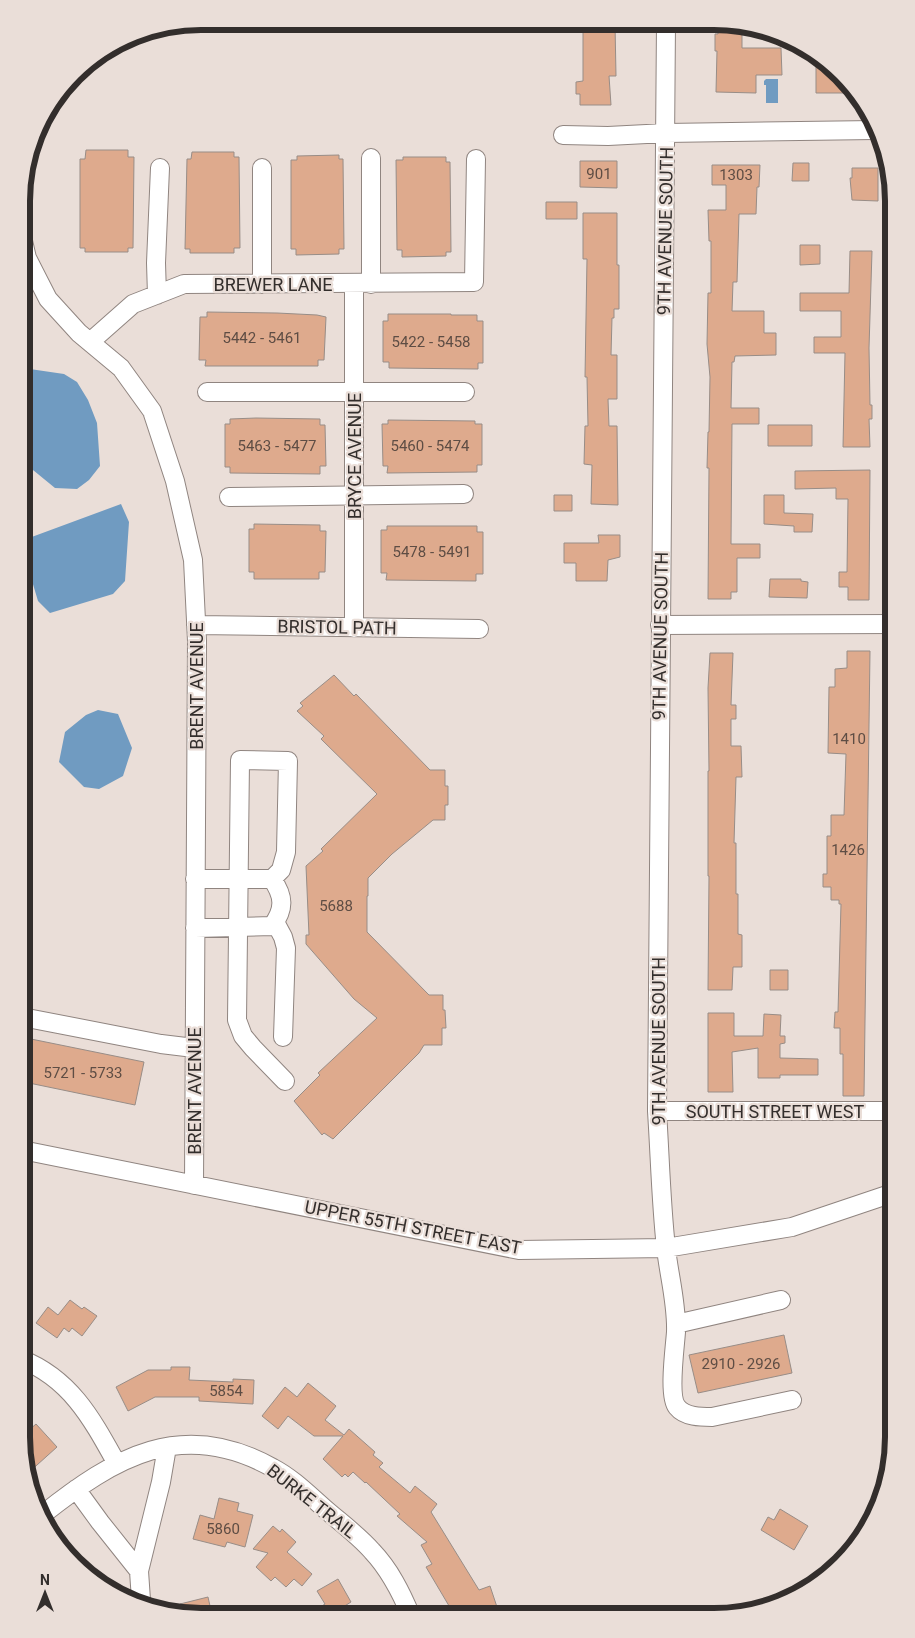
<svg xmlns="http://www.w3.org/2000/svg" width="915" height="1638" font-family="Roboto,sans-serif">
<rect width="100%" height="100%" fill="#eaded8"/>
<!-- water -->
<path fill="#709bc1" d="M766,79H778V103H766V85H764V81Z
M23,368L64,374L77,382L88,400L97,423L100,466L89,480L77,489L55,488L22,461Z
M121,504L129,522L125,581L113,594L50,613L38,601L24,554L29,538Z
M98,710L118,714L132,748L123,776L99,789L84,787L59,762L65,732L86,715Z"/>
<!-- building -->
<path fill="#deaa8d" stroke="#988d87" d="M593,24H615L616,76H609L611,105H580V94H576V82L583,81V25H593Z
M718,27H742V48H781L782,75H756V93L716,92L717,51H715V34H718Z
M816,58L832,66L850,93H816Z
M86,150H128V157H134L133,248H128V252H85V248H80V159H85Z
M192,152H234V157H239L240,248H234V253H190V249H185L187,159H191Z
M339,155V159H343L344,249H339V254L296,255V249H291V160H297V156Z
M403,157H446V162H450L451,252H446V256L402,257V250H397L396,160H403Z
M580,161H617V188L580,187Z
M793,163H809V181H792Z
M712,165H760L759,187H757L756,214H739L737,282H733L732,311H764V333H776V355L735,356L734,362H732L731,408H759V424H732L731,544H760V558H737V592H731V599H708L709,468H707L708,432H709L710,377L707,344L708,293H711V241H709L708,210H726V185H712Z
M852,168H878V201L852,200L850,178H852Z
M546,202H577V219H546Z
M583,213H617V265H619V309H614V318H612L611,355H617V399H608L609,426H617L618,505L591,504L592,465L584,464L585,426H588L587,377H585L587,259H583Z
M800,245H820V264L800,265Z
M850,251H872L869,348L870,405H872V419H869L870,447H843L845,353H814V337H841V311H800V293H849Z
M207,312L277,313L317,315L326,317L324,360H318V366H205L206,360H199L200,317H207Z
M388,314H451V315H477V321H483V363H478V369L389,368V362H383V321H388Z
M256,418L320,419V425H325L326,466H320V474L230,473V467H225V424H230V419Z
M388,420L475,421V424H482V465H477V472L387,473L388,466H383L382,424H388Z
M768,425H812V446H768Z
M870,470L869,600H848V587H839V572H847L848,499H836V488L795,489V471Z
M554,495H572V511H554Z
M764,495H784V513L813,514L812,532H794V526L764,524Z
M254,524L320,525V531H326L325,572H319V579H254V572H249V529H254Z
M387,526H477V532H483V574H476V581L386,580L387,573H381V530H387Z
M598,535H620V557L608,560L607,581H576V563H564V543H599Z
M770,579H801V581L808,582L807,598L769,597Z
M847,651H870L864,1096H843V1054H840V1028H834L835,1012H838L841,904H839V900H831V887H823V874H827V836H831V815H844L846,754L828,753L829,687H835V669L847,668Z
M710,653H733L731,705H736V719H731V746H741L742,777H736L734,843H736V894H738V934L742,935V967H733L732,990H708L709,876H708V771H709L708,688Z
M334,675L354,696L356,694L430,770H445V786H448V805H445V820H433L392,854L368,878V896H367V932L429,995H443V1010H445L446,1028H442V1045H424L419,1053L333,1139L324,1133L322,1135L294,1101L320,1075L318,1073L377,1018L354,999L306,944V935H309L306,866L323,851L321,849L377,794L321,739L324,736L297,711L303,706L300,703Z
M770,970H788V990H770Z
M708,1013H734V1036H763L764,1014L781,1015L780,1036H785V1043L780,1044V1058L818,1059V1075H780V1078H758V1048L732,1052L733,1092H708Z
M31,1039L144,1062L135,1105L29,1083L30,1080L23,1078Z
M70,1300L82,1309L84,1307L97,1316L82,1336L72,1328L69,1332L64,1328L57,1338L36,1323L48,1307L58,1315Z
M784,1335L792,1373L698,1393L689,1355Z
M171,1367H190L189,1380L233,1382V1379L254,1380L253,1404L199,1401V1397H155L128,1411L116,1387L148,1370H171Z
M308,1383L336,1406L325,1420L344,1435L349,1429L375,1452L373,1455L383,1463L379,1467L410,1493L415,1486L437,1504L431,1512L479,1590L490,1586L500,1616H455L426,1567L432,1564L421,1545L427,1542L397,1516L400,1514L366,1482L365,1483L353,1472L348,1477L345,1474L342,1477L323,1459L343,1436H314L288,1416L278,1429L262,1416L285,1387L297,1397Z
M36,1424L57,1447L27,1474L21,1437Z
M219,1498L239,1503L237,1511L253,1515L245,1547L227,1542L225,1547L193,1539L200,1515L214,1519Z
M780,1509L808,1526L794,1550L761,1530L768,1517L774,1520Z
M273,1526L280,1532L282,1529L296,1542L287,1552L312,1574L302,1586L294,1579L286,1587L275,1577L271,1581L256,1567L268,1553L253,1549Z
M338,1579L351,1602L343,1607L349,1616H307L325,1604L317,1591Z
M208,1597L212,1615H183L180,1604Z"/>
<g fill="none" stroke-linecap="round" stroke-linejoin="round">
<defs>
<path id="minor" d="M666,24L657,1111C660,1157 661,1203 666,1248C669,1276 677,1303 676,1332C675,1347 668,1396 677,1407C685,1417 701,1417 712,1417L792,1400
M563,135L608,136L666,133L875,130
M371,158V284
M262,168V284
M23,241L27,258L48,299L79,333L121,368L152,411L175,481L193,560L197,641L194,1185
M354,284V628
M157,295L156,263L160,168
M90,342L133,304L184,284L474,282L476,159
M207,392H465
M229,497L464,494
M196,625L479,629
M660,625L894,624
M272,879L281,870L286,852L288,761L240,760L237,1020L243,1036L253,1048L285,1081
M275,922L283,937L286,948L283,1037
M195,928L272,926C285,909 284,896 272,879H195
M22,1017L161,1044L194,1048
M657,1111H893
M22,1150L519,1250L666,1248L792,1227L893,1193
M676,1324L781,1300
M21,1359C71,1379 92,1419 117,1464
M76,1489L100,1522L139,1571
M42,1515C115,1457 182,1417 273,1468C292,1478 308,1494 324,1508C340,1522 358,1535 372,1551C390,1570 401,1592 411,1616
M141,1600L139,1571L161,1482L167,1447"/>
</defs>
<!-- minor casing -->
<use href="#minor" stroke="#908580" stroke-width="20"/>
<!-- minor -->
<use href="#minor" stroke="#fff" stroke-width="18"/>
</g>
<g text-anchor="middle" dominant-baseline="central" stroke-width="4.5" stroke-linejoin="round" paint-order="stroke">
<!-- number labels -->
<g font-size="15" fill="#5e4d44">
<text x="599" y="174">901</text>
<text x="736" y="175">1303</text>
<text x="262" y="338">5442 - 5461</text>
<text x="431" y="342">5422 - 5458</text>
<text x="277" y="446">5463 - 5477</text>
<text x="430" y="446">5460 - 5474</text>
<text x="432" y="552">5478 - 5491</text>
<text x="849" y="739">1410</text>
<text x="848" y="850">1426</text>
<text x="336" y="906">5688</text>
<text x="83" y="1073">5721 - 5733</text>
<text x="741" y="1364">2910 - 2926</text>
<text x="226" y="1391">5854</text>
<text x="223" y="1529">5860</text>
</g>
<!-- street labels -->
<g font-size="18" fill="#332e2c" stroke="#eaded8">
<text transform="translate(665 231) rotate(-89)">9TH AVENUE SOUTH</text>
<text x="273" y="284">BREWER LANE</text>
<text transform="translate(354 456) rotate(-90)">BRYCE AVENUE</text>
<text transform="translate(337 627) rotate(1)">BRISTOL PATH</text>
<text transform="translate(660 636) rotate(-89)">9TH AVENUE SOUTH</text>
<text transform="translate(196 686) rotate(-90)">BRENT AVENUE</text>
<text transform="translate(658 1041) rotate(-90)">9TH AVENUE SOUTH</text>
<text transform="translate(194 1091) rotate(-90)">BRENT AVENUE</text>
<text x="775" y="1111">SOUTH STREET WEST</text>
<text transform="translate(413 1227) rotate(11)">UPPER 55TH STREET EAST</text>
<text transform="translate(312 1501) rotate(38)">BURKE TRAIL</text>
</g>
</g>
<!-- crop -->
<path d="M0 0H915V1638H0ZM201 30H714A171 171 0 0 1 885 201V1437A171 171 0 0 1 714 1608H201A171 171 0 0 1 30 1437V201A171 171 0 0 1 201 30Z" fill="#eaded8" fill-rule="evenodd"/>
<path fill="none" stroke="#332e2c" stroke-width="6" d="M201 30H714A171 171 0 0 1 885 201V1437A171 171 0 0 1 714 1608H201A171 171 0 0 1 30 1437V201A171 171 0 0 1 201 30Z"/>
<!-- north arrow -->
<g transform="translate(45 1593)" stroke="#eaded8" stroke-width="4" paint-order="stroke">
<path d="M0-4L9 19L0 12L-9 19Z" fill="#332e2c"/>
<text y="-8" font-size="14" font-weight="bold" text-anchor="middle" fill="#332e2c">N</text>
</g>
</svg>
